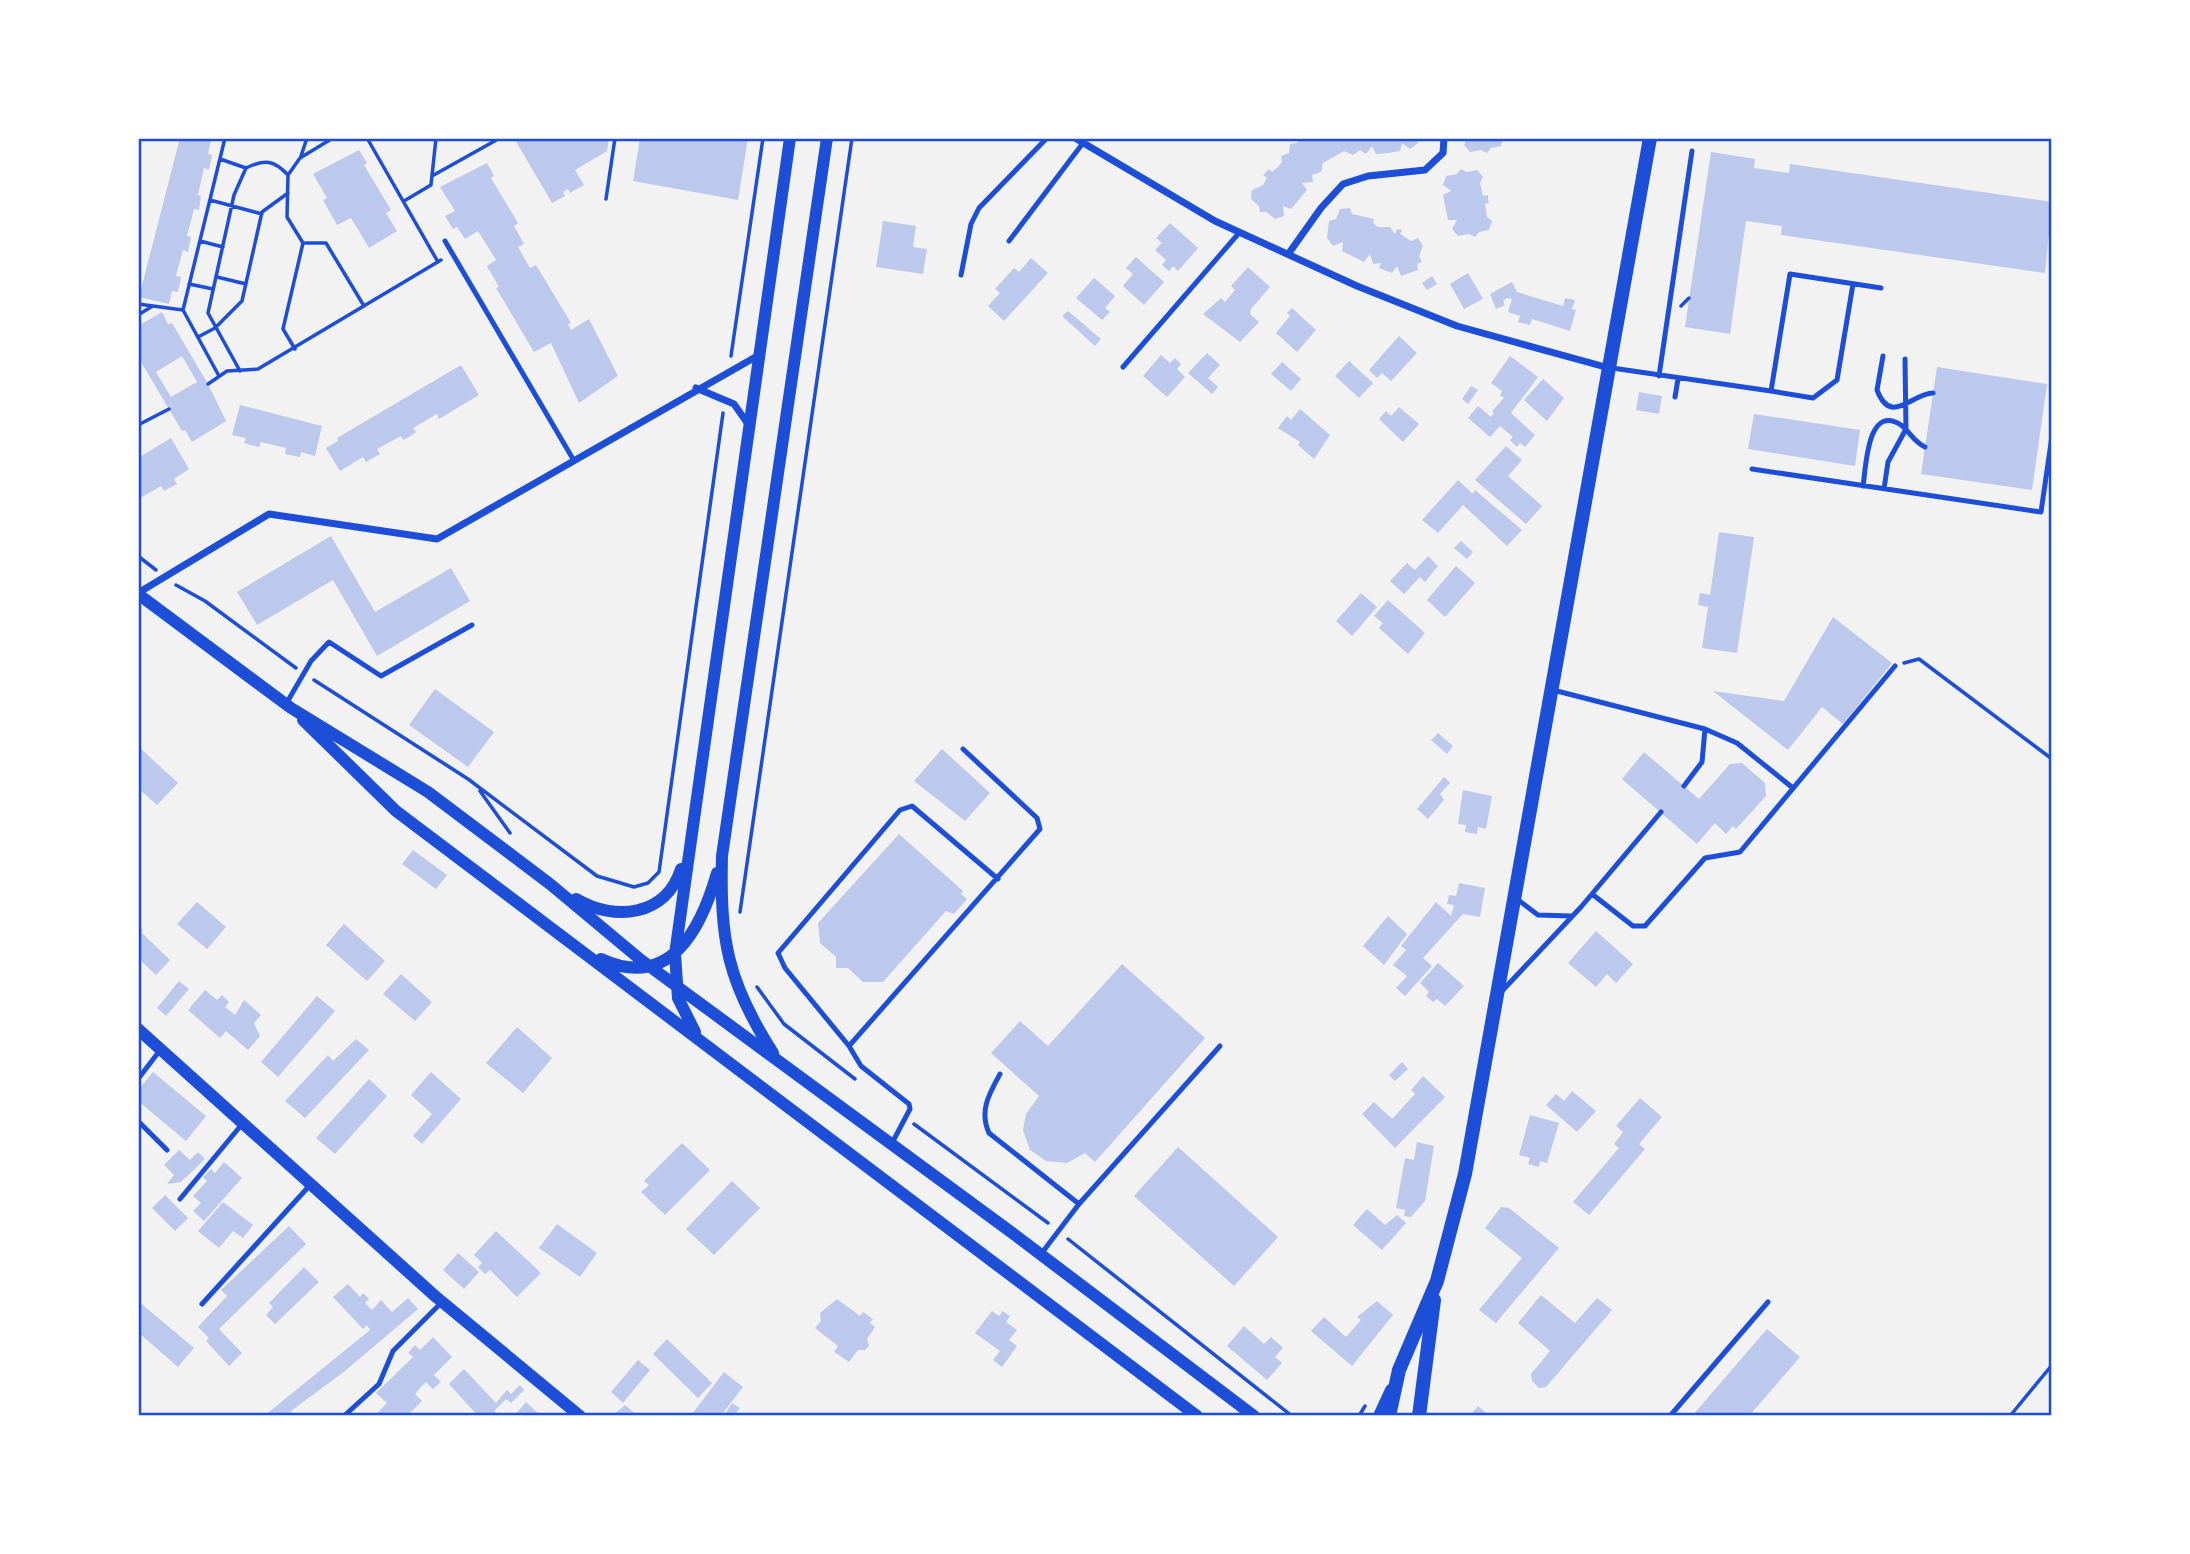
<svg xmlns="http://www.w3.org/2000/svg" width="2190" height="1554" font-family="Commissioner,sans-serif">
<rect width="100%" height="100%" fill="#f2f2f2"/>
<!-- building -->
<path fill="#bdc9ec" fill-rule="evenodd" d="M180,138L211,140L208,154L212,155L209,170L204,168L198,195L201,196L199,210L194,209L187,236L191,237L188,252L183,250L176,276L181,277L178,292L172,291L169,304L139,297Z
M514,138H609L607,151L575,170L584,185L570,193L568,189L563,192L565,196L552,203Z
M640,138H748L738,200L633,181Z
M1302,138H1418V143L1410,149L1402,143L1400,151L1388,153L1376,154L1372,146L1366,154L1360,150L1353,155L1344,151L1323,163L1321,172L1312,175L1313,182L1302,183L1307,190L1291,209L1283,206L1284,216L1275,219L1266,212H1260L1259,206L1251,199L1252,190L1263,185L1267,178L1263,175L1269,169L1272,172L1278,167L1282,162L1281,156L1289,153L1290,144L1297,143Z
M1468,138H1503L1501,146L1491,148L1487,153L1481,150L1470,152L1464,145Z
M359,150L367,163L364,165L391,210L386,213L397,231L369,248L351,218L337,225L323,200L327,198L313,174Z
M1711,152L1755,159L1754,168L1789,173L1790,164L2052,202L2045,273L1781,235L1782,226L1746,221L1730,334L1685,327Z
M487,163L494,176L491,178L518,223L514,226L524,244L518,247L530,268L536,265L571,323L568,324L571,330L589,319L618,376L579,403L551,343L534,352L496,288L499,287L487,266L496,260L478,231L465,239L457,227L453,229L445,216L455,211L440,187Z
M1461,169L1466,172L1477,170L1483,177L1480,183L1483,196L1488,195V199L1489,203L1485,204L1487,217L1492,221L1489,230L1479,232L1475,237L1469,234L1458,236L1452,229L1457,220H1448L1443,195L1451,191L1443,185L1446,176L1457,174Z
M1350,208L1352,214L1374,219L1373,223L1378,227H1390L1395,234L1397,229L1402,230L1400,234L1411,241L1418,238L1423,246L1419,256L1422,262L1417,264L1418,270L1401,276L1397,266L1392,273L1379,268L1381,263L1373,264L1370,254L1364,262L1342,251L1343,242L1333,246L1327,238L1329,221L1336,219L1340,209Z
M883,221L916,226L913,247L927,249L923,274L876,267Z
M1170,223L1198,248L1178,271L1173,266L1169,271L1162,265L1166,260L1155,250L1162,243L1156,238Z
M1136,257L1164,282L1144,305L1123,286L1133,274L1126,268Z
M1031,258L1048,273L1004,321L988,306L1000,293L995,289L1014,268L1019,272Z
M1248,267L1270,287L1251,309L1250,314L1259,322L1240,342L1203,314L1221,298L1225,302L1235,290L1231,286Z
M1468,273L1483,299L1464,309L1450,284Z
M1432,276L1437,284L1427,290L1422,283Z
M1094,278L1115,296L1105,308L1110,312L1102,320L1076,298Z
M1512,282L1517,292L1563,306L1565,298L1575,300L1572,309L1576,310L1570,331L1532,319L1530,325L1518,322L1520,316L1508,312L1512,299L1507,298L1503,301L1505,305L1496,309L1490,294Z
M1292,308L1316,330L1297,352L1276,333L1290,316L1287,313Z
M1068,311L1101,339L1095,346L1062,316Z
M162,312L168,324L172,323L208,384L226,421L192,442L185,430L182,431L138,357V326ZM182,356L197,382L171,397L156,372Z
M1399,336L1417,353L1391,381L1382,373L1377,378L1369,370Z
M1207,353L1220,365L1208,378L1218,387L1212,394L1188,373Z
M1161,355L1170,363L1175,358L1181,364L1177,369L1185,377L1167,397L1143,376Z
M1510,356L1538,377L1511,413L1535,435L1525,447L1520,443L1517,447L1510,440L1513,437L1500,426L1490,437L1468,418L1478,406L1491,417L1494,413L1492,411L1504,398L1500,395L1502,391L1491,383Z
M1349,361L1373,383L1359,398L1335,376Z
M1282,362L1301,379L1291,391L1271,374Z
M461,365L479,395L439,419L437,414L413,428L416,432L409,437L403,440L401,436L377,449L380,454L366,462L363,457L340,471L326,448L338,441L337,438Z
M1937,367L2047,384L2032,490L1921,474Z
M1543,379L1564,398L1547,421L1524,400Z
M1471,386L1478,390L1468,404L1462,399Z
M1639,392L1662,396L1659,414L1636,410Z
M240,405L322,426L315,456L301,452L300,457L285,454L286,448L261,442L259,447L244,443L246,438L232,435Z
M1399,407L1419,424L1403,442L1379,419L1386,411L1391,416Z
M1300,409L1330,435L1314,459L1298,445L1300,442L1278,428L1287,416L1291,420Z
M1754,414L1860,430L1855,466L1748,449Z
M171,438L189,469L174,479L177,484L164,491L161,486L140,498L138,458Z
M1506,446L1522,460L1508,476L1542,506L1526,524L1475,480Z
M1458,480L1473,494L1475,490L1522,530L1507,546L1463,505L1438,533L1422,520Z
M1719,532L1754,537L1737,653L1702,648L1708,607L1698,605L1700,593L1710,595Z
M331,536L375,612L451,568L470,601L377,656L333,580L257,625L237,592Z
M1461,541L1473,552L1467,559L1454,548Z
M1428,556L1438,566L1425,582L1420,577L1404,594L1390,581L1407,563L1415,570Z
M1456,566L1475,583L1445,617L1427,600Z
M1361,593L1377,607L1352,636L1336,621Z
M1388,600L1425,633L1408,654L1379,628L1383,623L1374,616Z
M1833,617L1892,663L1843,724L1822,707L1788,750L1713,691L1784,701Z
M435,689L494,732L468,767L409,725Z
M1438,733L1453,746L1447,754L1431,740Z
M138,746L178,783L157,805L138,788Z
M942,749L990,793L965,821L914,781Z
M1644,752L1699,799L1730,764L1742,763L1765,783L1766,796L1736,829L1733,826L1726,834L1715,823L1697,844L1622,779Z
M1444,777L1450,783L1440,794L1444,800L1428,819L1417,809Z
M1463,790L1492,796L1486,829L1478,827L1477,834L1465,832L1466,825L1458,824Z
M899,834L963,891L961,894L967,899L954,914L946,911L883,982H863L848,968H836V957L820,943L818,923Z
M413,850L447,875L436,889L402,864Z
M1459,883L1485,888L1480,917L1463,914L1423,958L1432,966L1405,996L1396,988L1407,976L1393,965L1406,950L1401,946L1436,902L1451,916L1454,905L1447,904L1449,895L1456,896Z
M197,902L226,927L207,949L177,924Z
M1388,916L1407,934L1384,965L1363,946Z
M344,924L385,961L367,981L326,945Z
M138,926L143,930L141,932L170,960L156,975L138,958Z
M1596,931L1633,964L1616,983L1607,974L1596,987L1568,963Z
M1438,963L1464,986L1445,1006L1437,999L1433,1002L1426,996L1429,992L1420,983Z
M1122,964L1205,1038L1095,1162L1085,1153L1067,1163L1046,1161L1030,1150L1023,1130L1026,1114L1039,1096L991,1053L1020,1021L1048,1046Z
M401,974L432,1002L415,1021L383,994Z
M179,981L189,989L166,1016L157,1008Z
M205,990L217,1000L222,995L229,1002L225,1007L235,1015L244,1000L261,1015L254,1023L260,1036L248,1050L226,1031L220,1038L188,1010Z
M317,996L335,1011L278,1077L261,1062Z
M517,1027L552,1058L523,1093L486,1063Z
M356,1039L369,1050L305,1118L285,1101L328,1055L333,1061Z
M1402,1062L1408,1069L1395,1081L1389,1075Z
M153,1072L206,1116L186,1141L138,1101V1090Z
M431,1072L461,1099L422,1144L413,1136L432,1114L411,1095Z
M1423,1076L1445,1097L1395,1148L1362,1114L1374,1102L1392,1119L1415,1094L1411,1090Z
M369,1079L387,1096L335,1154L316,1138Z
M1572,1091L1596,1111L1577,1132L1546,1105L1556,1094L1564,1101Z
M1640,1098L1662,1117L1639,1144L1645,1149L1589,1215L1573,1202L1619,1148L1614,1144L1623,1132L1616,1126Z
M1530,1115L1559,1123L1547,1163L1540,1161L1539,1167L1528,1164L1530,1158L1519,1155Z
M1417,1142L1434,1146L1425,1201L1411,1217L1404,1216L1405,1210L1396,1208L1405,1158L1414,1160Z
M682,1143L710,1170L665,1215L641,1192L649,1185L644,1181Z
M1178,1147L1278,1237L1234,1286L1134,1196Z
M179,1150L190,1160L198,1152L205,1159L181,1182L167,1184L174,1175L164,1165Z
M224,1162L242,1178L204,1221L193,1211L201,1203L193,1196L207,1181L203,1177L211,1169L215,1173Z
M732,1181L760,1208L714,1255L686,1229Z
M165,1195L188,1218L175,1231L152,1208Z
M223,1202L253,1225L243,1238L233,1231L219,1248L198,1231Z
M1501,1207L1509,1208L1559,1248L1496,1323L1479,1310L1522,1258L1485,1228Z
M1367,1209L1385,1225L1397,1215L1406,1223L1382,1250L1353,1225Z
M557,1224L597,1253L580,1277L539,1248Z
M289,1226L306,1244L219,1329L242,1353L229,1366L206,1341L209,1338L198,1327L227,1296L221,1290Z
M496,1231L541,1273L517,1297L490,1270L485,1274L478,1267L482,1263L474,1255Z
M458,1253L479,1272L464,1289L443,1270Z
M304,1267L319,1282L275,1324L266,1315L273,1307L269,1303Z
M348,1284L360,1297L363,1293L369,1299L365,1303L372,1310L381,1300L392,1312L408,1298L418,1309L345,1371L291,1411L295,1416H264L370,1330L367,1325L363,1329L333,1297Z
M1541,1295L1575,1323L1597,1298L1612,1310L1546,1387L1539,1388L1532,1381L1531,1374L1550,1351L1518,1323Z
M837,1299L860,1316L863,1312L873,1319L870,1323L875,1327L867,1339L869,1346L865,1350H858L849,1362L834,1352L838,1346L815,1328L821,1321L820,1313Z
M138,1301L194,1348L178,1367L138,1332Z
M1377,1301L1393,1315L1352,1366L1311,1331L1324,1317L1346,1337L1361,1320L1357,1317Z
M992,1311L999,1316L1003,1311L1010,1316L1006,1322L1017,1330L1009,1340L1017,1346L1002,1367L993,1360L1000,1351L975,1333Z
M1244,1326L1264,1344L1271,1337L1283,1348L1275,1357L1282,1363L1267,1380L1227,1346Z
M1767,1329L1800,1357L1749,1416H1692Z
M433,1337L452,1357L434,1375L441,1382L433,1389L426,1382L422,1386L415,1394L422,1401L407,1416H374L387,1403L376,1393L413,1357L408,1353L415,1345L420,1350Z
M667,1339L712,1383L698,1398L653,1354Z
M638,1360L650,1370L623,1403L611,1392Z
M464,1369L496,1403L507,1390L511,1394L520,1385L524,1390L511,1403L506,1399L494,1411L499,1416H478L449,1384Z
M724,1372L743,1387L723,1413L686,1416L689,1412L692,1414Z
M526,1402L541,1416H514Z
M732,1403L740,1408L734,1416H728L725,1414Z
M625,1405L638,1416H612Z
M1478,1406L1490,1416H1470Z"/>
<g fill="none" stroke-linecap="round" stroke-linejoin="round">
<!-- path -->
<path stroke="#1d4ed8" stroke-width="3.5" d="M367,138L438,262
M301,156L307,138
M220,159L246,168
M288,175L287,217L303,243H326L364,306
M432,176L500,138
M606,199L615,138
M210,200L262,214
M404,201L431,185L436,138
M200,241L223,247
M217,277L246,284
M189,284L213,289
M138,304L183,310
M1681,306L1689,298
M138,315L151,307
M198,337L215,328L242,301L262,212L288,193
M295,349L283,329L303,243
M731,356L763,138
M240,371L208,313L234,195L246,168C265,159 274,160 288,175L300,158L333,138
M219,376L183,310L225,138
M208,384L227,371L258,369L441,260
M138,425L169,409
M138,556L156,570
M176,585L205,601L296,668
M1904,663L1919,659L2052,759
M314,680L468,779L597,876L634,887L648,883L659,872L723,413
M480,791L510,833
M740,912L852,138
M757,987L784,1024L855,1079
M914,1124L1048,1223
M1068,1239L1292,1416
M1359,1416L1365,1406
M2010,1416L2052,1365"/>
<!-- service -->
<path stroke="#1d4ed8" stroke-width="5" d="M445,241L573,459
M1009,241L1083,143
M961,275L971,224L979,208L1047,138
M1853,284L1837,380L1813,398L1771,391L1790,274L1881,288
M1883,356L1877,390C1891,427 1912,393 1933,393
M1123,367L1239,233
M1612,368L1771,391
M1659,376L1692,151
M1675,397L1678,379
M1752,469L2041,512L2052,436
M1863,486C1866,468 1867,403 1901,425C1910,432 1914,442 1925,447
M1884,489L1888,462L1906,429L1905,359
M1553,690L1705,729L1702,762L1684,786
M286,704L311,661L329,642L381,676L472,625
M1705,729L1737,743L1793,788
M1592,894L1633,926H1645L1705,858L1740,852L1895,666
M1517,899L1538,915L1571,916
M1502,991L1581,907L1661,812
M849,1046L785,968L778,953L900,810L912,806L998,879
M1000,1074C989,1094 979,1111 989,1133L1079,1204
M138,1079L161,1049
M138,1121L167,1150
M892,1143L910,1109L909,1104L861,1066L849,1046L1040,829L1037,818L963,749
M180,1199L243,1123
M1041,1254L1079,1204L1220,1046
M202,1304L311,1184
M344,1416L379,1384L393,1351L442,1302
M1670,1416L1768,1302"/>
<!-- minor -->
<path stroke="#1d4ed8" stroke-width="7" d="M1075,138L1215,221L1357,286L1457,326L1609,368
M1289,253L1321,208L1343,184L1368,176L1425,170L1443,153L1444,138
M696,388L734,404L748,424
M138,593L269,514L437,539L759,355"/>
<!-- tertiary -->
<path stroke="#1d4ed8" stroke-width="12" d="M138,594L291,708L428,792L550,884L641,960L1015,1235L1254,1416
M303,720L396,811L1197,1416
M576,899C615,922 666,916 681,869
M601,959C670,991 701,929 717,873
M138,1029L435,1296L580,1416
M695,1032L678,998L675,954L790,138
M773,1053C727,981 720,940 722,856L827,138
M1379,1416L1391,1390"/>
<!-- secondary -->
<path stroke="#1d4ed8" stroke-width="14" d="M1389,1416L1399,1370L1437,1281L1465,1174L1650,138
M1419,1416L1434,1300"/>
</g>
<!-- border -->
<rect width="2190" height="1554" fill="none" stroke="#ffffff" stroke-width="280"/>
<rect x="140" y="140" width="1910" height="1274" fill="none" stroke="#1d4ed8" stroke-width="2.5"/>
</svg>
